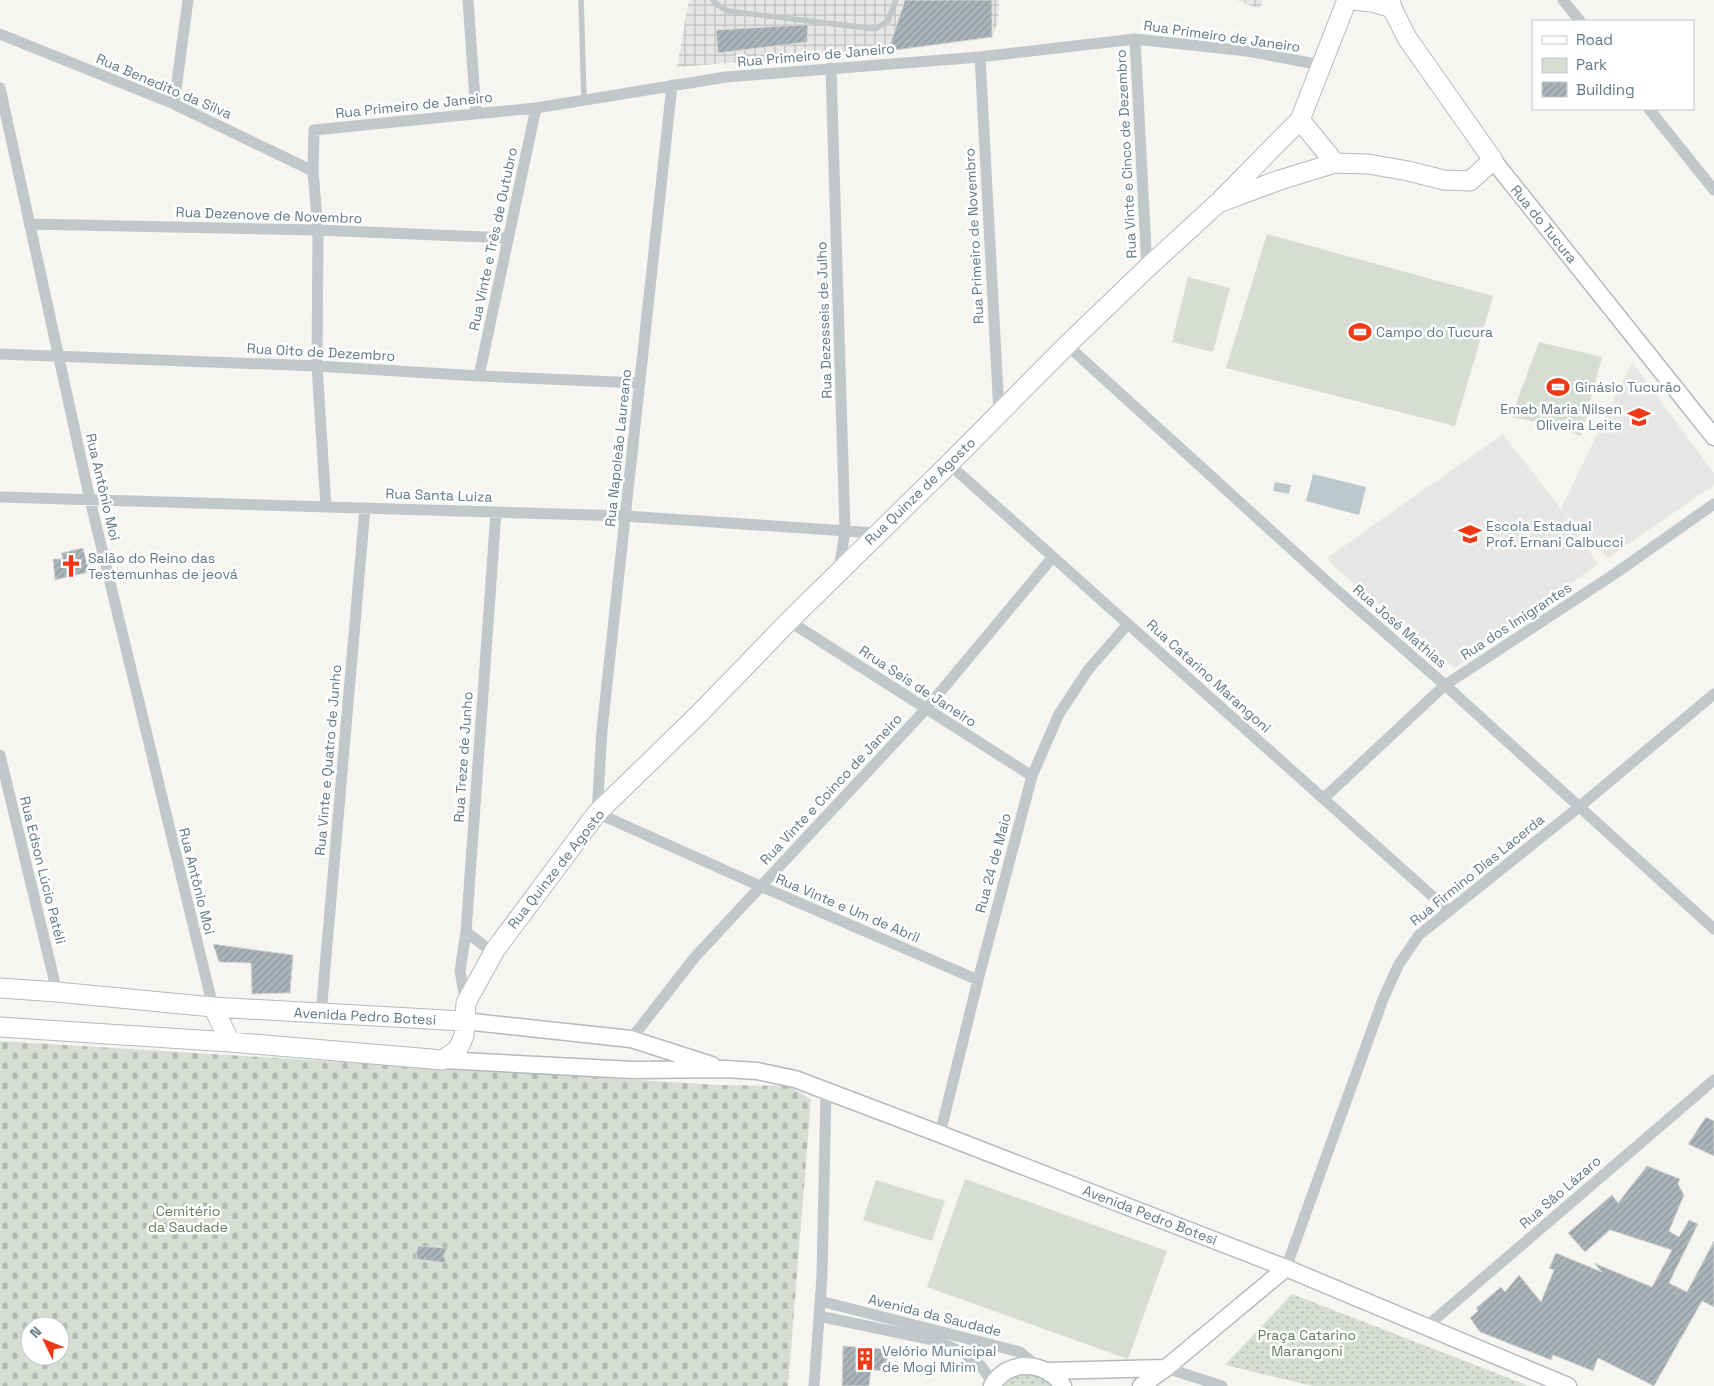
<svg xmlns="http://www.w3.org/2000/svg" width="1714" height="1386" font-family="'Space Grotesk',sans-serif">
<defs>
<pattern id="industrial-grid" width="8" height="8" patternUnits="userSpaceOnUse" patternTransform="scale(1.25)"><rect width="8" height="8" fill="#e6e7e5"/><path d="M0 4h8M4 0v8" fill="none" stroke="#bec0bf"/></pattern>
<pattern id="green-dots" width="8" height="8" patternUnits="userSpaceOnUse" patternTransform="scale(1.25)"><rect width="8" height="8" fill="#d7ddd2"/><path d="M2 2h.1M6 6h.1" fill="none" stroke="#b2b8b0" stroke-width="1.8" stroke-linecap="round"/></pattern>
<pattern id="cemetery-stones" width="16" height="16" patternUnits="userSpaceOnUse" patternTransform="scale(1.25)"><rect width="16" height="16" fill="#d7ddd2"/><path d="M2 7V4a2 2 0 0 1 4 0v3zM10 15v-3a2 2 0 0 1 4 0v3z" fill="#b2b8b0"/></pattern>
<pattern id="building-hatch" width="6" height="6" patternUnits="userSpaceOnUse" patternTransform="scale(1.25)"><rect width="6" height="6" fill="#abb5b9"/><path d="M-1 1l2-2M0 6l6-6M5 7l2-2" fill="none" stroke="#8f989c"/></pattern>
</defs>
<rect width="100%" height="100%" fill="#f6f5f1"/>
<!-- built -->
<path fill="#e6e7e5" d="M1632,362L1714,473V485L1608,558L1564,512L1598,564L1455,668L1336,568L1327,558L1503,434L1561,509Z"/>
<!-- industrial -->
<path fill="url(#industrial-grid)" d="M689,0H999L998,21L992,37L888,51L677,67Z
M1236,0H1263L1260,9Z"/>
<!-- green -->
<path fill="url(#green-dots)" d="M1292,1294L1529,1386H1313L1225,1365Z
M1028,1373L1039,1374L1056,1386H1002C1010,1378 1017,1375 1028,1373Z"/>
<!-- cemetery -->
<path fill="url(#cemetery-stones)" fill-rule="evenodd" d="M0,1041L719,1085L788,1086L811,1099L788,1386H0ZM30,1326H60V1356H30Z"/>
<!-- pitch -->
<path fill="#d7ddd2" d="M1267,234L1493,296L1455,426L1226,368Z
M1188,277L1230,288L1213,352L1172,342Z
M1539,342L1602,357L1581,436L1546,424L1511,417Z
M965,1179L1167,1251L1128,1359L927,1287Z
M876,1180L945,1201L932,1241L863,1220Z"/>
<!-- water -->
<path fill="#bbc9cd" d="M1313,474L1366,487L1359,515L1306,501Z
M1275,482L1291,485L1289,494L1273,491Z"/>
<!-- building -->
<path fill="url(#building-hatch)" stroke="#d7d7d4" d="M905,0H992V37L888,51Z
M801,25H808L807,42L718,53L716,30Z
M83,548L89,572L55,580L53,559H63L61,553Z
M213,944L293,955L290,993L252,994L251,963L219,962Z
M1706,1117L1714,1121V1156L1688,1144Z
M1647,1166L1680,1179L1678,1184L1684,1195L1669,1231L1679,1237L1689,1220L1698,1224L1669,1283L1687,1292L1714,1241V1307L1702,1301L1654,1386L1598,1358L1593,1371L1553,1355L1551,1360L1480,1332L1470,1318L1478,1311L1476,1308L1501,1287L1505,1292L1519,1275L1541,1302L1554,1270L1549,1268L1556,1253L1602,1272L1594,1263L1652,1287L1672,1250L1610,1230L1585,1252L1568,1233L1612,1195L1618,1203Z
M418,1246L447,1248L444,1255L446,1263L417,1259L416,1253Z
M843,1346L888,1349L887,1371L871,1370L869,1386H842Z"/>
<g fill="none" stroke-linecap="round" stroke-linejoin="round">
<defs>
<path id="secondary" d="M1493,160L1714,437
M464,1021L631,1039L712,1065
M443,1060L633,1070L725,1069L757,1071L795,1079L940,1134L1286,1268L1568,1386
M1047,1371L1166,1368
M992,1386C1007,1358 1047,1361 1063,1386
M1141,1386L1166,1368L1286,1268"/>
<path id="primary" d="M1352,0L1372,2L1392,8
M1300,120L1335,163
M1222,199L1300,120L1347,0
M0,988L57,992L213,1007L464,1021
M213,1007L230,1042
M0,1027L230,1042L443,1060L457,1050L461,1043L464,1035L466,1003L495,950L597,813L698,715L789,621L949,464L1067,345L1147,268L1218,203L1280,180L1335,163L1368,164L1408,171L1444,180L1470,181L1493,160L1407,38L1392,8L1390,0"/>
</defs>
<!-- secondary casing -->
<use href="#secondary" stroke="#b4babe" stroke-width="19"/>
<!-- primary casing -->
<use href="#primary" stroke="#b5babd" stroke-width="21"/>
<!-- service -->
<path stroke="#c2c7ca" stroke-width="5.5" d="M581,0L584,100
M713,0L716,4L728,11L875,29L888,21L896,0"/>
<!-- minor -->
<path stroke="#c2c7ca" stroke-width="11" d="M468,0L476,114
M1563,0L1580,21
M0,34L174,104L313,171
M1135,39L1147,268
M980,57L999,413
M831,68L845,531L839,570
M672,85L602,730L597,813L760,886L978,980
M0,88L90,500L213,1007
M174,104L188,0
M1649,109L1714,190
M29,224L318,230L508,238
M1067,345L1333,587L1445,685L1714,929
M0,354L317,366L479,376L640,383
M479,376L536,108
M949,464L1449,911
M0,497L625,516L877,533
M326,507L317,366L318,230L313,171L314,130L536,108L726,77L980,57L1135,39L1247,51L1321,65
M789,621L1032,776
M0,755L57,992
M1324,798L1445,685L1613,575L1714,504
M466,932L486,947L495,950
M466,1003L460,971L466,932L496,512
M321,1014L365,508
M631,1039L695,957L926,709L1052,558
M940,1134L978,980L1032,776L1059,714L1088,670L1128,624
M1286,1268L1383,999L1399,964L1419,935L1579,807L1714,694
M820,1301L1020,1352L1038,1367
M819,1316L938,1341L963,1353L981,1366L993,1383
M1426,1327L1714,1080
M1166,1368L1222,1386
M814,1386L822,1276L826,1090"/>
<!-- secondary -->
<use href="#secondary" stroke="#fff" stroke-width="16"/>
<!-- primary -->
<use href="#primary" stroke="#fff" stroke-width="19"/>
</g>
<!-- icons -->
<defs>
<symbol id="stadium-bare" viewBox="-9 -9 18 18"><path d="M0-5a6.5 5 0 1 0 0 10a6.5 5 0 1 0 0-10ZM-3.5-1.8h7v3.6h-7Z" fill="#f03817" stroke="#fff" stroke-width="2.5" paint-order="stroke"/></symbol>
<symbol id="school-bare" viewBox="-9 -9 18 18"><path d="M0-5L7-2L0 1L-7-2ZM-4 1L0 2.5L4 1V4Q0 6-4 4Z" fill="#f03817" stroke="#fff" stroke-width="2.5" paint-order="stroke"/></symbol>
<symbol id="church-bare" viewBox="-9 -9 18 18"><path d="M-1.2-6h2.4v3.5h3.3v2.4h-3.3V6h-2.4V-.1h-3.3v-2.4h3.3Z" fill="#f03817" stroke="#fff" stroke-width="2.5" paint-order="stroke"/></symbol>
<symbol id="building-bare" viewBox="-9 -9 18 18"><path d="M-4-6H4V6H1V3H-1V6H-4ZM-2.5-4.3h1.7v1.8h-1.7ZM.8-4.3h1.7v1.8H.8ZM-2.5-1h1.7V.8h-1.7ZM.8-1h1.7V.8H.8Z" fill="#f03817" stroke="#fff" stroke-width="2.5" paint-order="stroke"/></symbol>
</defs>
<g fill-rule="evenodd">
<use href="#stadium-bare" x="1344" y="316" width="32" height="32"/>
<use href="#stadium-bare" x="1542" y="371" width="32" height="32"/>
<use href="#school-bare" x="1623" y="401" width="32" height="32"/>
<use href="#school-bare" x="1454" y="518" width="32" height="32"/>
<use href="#church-bare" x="55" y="550" width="32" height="32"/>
<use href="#building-bare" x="849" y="1343" width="32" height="32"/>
</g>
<g text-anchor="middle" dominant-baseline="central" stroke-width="5" stroke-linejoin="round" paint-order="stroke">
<!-- street labels -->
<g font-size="14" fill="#627885" stroke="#fff">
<text transform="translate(1222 36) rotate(8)">Rua Primeiro de Janeiro</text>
<text transform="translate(816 55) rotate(-5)">Rua Primeiro de Janeiro</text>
<text transform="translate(164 86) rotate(23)">Rua Benedito da Silva</text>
<text transform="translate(414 105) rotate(-6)">Rua Primeiro de Janeiro</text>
<text transform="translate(1126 154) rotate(-93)">Rua Vinte e Cinco de Dezembro</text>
<text transform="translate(269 215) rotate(2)">Rua Dezenove de Novembro</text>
<text transform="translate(1544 224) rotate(51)">Rua do Tucura</text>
<text transform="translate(974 236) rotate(-93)">Rua Primeiro de Novembro</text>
<text transform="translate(493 239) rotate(-78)">Rua Vinte e Três de Outubro</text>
<text transform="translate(824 320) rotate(-92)">Rua Dezesseis de Julho</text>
<text transform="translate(321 352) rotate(3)">Rua Oito de Dezembro</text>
<text transform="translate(618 448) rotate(-84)">Rua Napoleão Laureano</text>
<text transform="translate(103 487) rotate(77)">Rua Antônio Moi</text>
<text transform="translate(920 491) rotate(-44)">Rua Quinze de Agosto</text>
<text transform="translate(439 495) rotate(2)">Rua Santa Luiza</text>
<text transform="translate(1516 621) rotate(-33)">Rua dos Imigrantes</text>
<text transform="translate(1400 626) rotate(41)">Rua José Mathias</text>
<text transform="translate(1209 676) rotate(42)">Rua Catarino Marangoni</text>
<text transform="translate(918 686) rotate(33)">Rrua Seis de Janeiro</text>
<text transform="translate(463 757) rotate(-86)">Rua Treze de Junho</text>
<text transform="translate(328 760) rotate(-85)">Rua Vinte e Quatro de Junho</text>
<text transform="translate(831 789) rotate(-47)">Rua Vinte e Coinco de Janeiro</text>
<text transform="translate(993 863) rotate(-75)">Rua 24 de Maio</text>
<text transform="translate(556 869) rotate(-52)">Rua Quinze de Agosto</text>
<text transform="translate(43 870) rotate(76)">Rua Edson Lúcio Patéli</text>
<text transform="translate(1477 870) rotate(-39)">Rua Firmino Dias Lacerda</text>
<text transform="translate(197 881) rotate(76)">Rua Antônio Moi</text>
<text transform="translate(848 908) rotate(23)">Rua Vinte e Um de Abril</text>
<text transform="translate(365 1016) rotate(3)">Avenida Pedro Botesi</text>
<text transform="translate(1560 1192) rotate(-41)">Rua São Lázaro</text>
<text transform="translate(1150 1215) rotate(21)">Avenida Pedro Botesi</text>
<text transform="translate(935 1315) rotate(14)">Avenida da Saudade</text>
</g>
<!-- poi labels -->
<g font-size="14" fill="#627885" stroke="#fff" text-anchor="start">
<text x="1376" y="332">Campo do Tucura</text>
<text x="1575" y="387">Ginásio Tucurão</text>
<text x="1622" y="409" text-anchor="end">Emeb Maria Nilsen<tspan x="1622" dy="16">Oliveira Leite</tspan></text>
<text x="1486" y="526">Escola Estadual<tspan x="1486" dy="16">Prof. Ernani Calbucci</tspan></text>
<text x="88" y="558">Salão do Reino das<tspan x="88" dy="16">Testemunhas de jeová</tspan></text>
<text x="882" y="1351">Velório Municipal<tspan x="882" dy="16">de Mogi Mirim</tspan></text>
</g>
<!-- park labels -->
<g font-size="14" fill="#697b61" stroke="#fff">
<text x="188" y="1211">Cemitério<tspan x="188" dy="16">da Saudade</tspan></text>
<text x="1307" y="1335">Praça Catarino<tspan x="1307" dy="16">Marangoni</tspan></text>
</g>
</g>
<!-- legend -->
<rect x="1532" y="20" width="162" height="90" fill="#ffffff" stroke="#c0c9ce"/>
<rect x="1542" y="36" width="25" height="8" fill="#ffffff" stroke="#c0c9ce"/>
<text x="1576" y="45" font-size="15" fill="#627885">Road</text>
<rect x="1542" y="58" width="25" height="15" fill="#d7ddd2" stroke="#c0c9ce"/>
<text x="1576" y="70" font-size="15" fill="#627885">Park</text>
<rect x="1542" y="82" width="25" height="15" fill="url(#building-hatch)" stroke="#c0c9ce"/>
<text x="1576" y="95" font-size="15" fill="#627885">Building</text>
<!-- north arrow -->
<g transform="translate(45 1341) rotate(313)"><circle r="24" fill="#ffffff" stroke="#c0c9ce"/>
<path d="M0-4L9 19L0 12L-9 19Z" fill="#f03817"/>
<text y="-8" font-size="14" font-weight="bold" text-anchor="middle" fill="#627885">N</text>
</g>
</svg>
